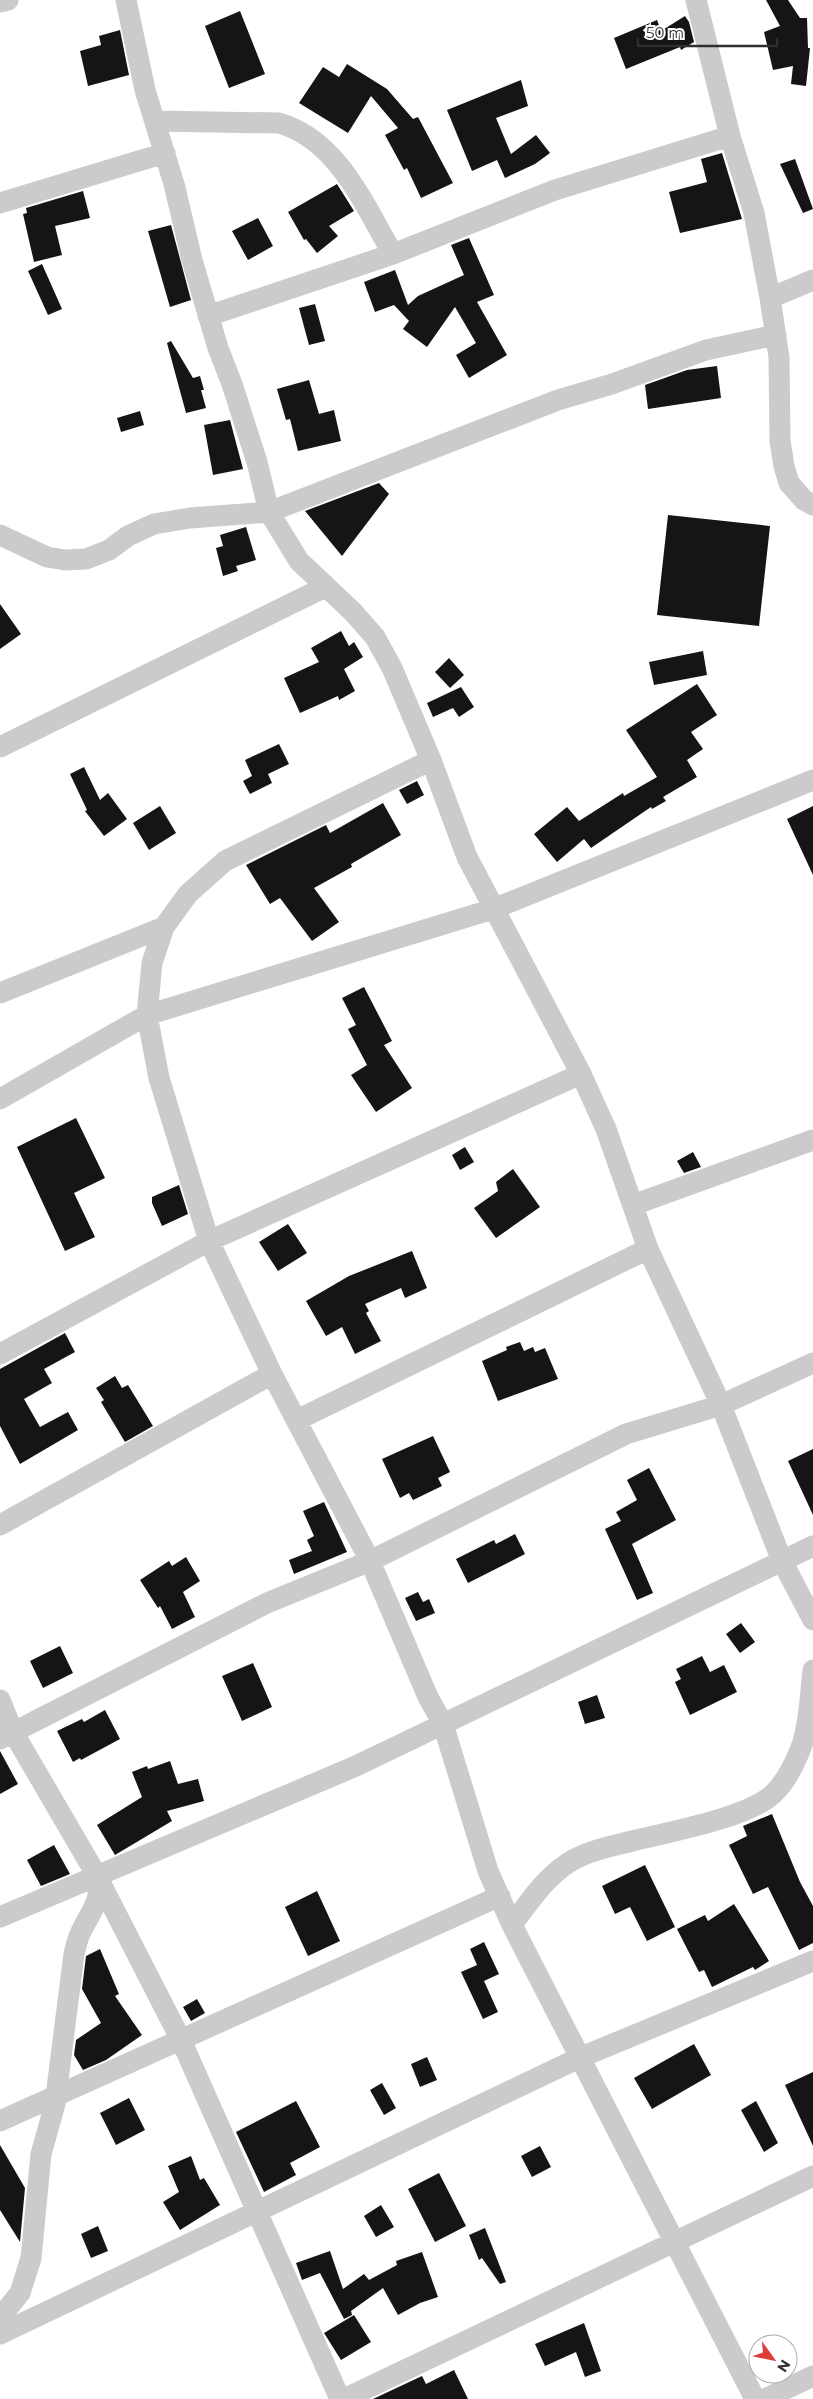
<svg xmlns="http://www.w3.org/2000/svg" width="813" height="2399" font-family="Montserrat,sans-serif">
<rect width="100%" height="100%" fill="#fff"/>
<!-- building -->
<path fill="#151515" d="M766,0H788L800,18H807L808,48H810L806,86L791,84L793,66L773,70L764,32L780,26Z
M240,11L265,74L229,88L205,26Z
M685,16L689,22L694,42L681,50L680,47L626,69L614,38L657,20L661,31Z
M120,30L129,75L88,86L80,51L101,45L99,36Z
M347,64L387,89L413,119L418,117L453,183L421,198L407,168L404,170L385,135L398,128L371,96L348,133L299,103L323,67L339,77Z
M521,80L528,106L496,118L511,154L536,135L550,153L535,164L505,178L497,160L472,171L447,110Z
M722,153L742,219L680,233L669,192L707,182L701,159Z
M795,159L813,209L803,213L780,164Z
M337,184L354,211L329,226L338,236L317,253L306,239L304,240L288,212Z
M83,191L90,218L55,226L62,255L34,262L23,214L27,213L26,208Z
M258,218L273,246L248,260L232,231Z
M171,225L191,300L170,307L148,231Z
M469,238L494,295L477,302L507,355L469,378L456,355L476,343L455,307L427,347L403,329L409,321L394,305L375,312L364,282L395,270L408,305L418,296L464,275L451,245Z
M42,264L62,309L48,315L28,271Z
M315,304L325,341L309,345L299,308Z
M171,341L193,378L200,376L204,390H201L206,408L186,413L167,343Z
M717,366L721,398L648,409L645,385L687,370Z
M309,380L319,414L334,410L341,441L298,451L290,419L286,420L277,389Z
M140,411L144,425L121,432L117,418Z
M230,420L243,469L213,475L204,425Z
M379,483L389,494L342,556L305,511Z
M668,515L770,526L759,626L657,615Z
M246,527L256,560L236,566L238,571L223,576L216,548L223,546L220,535Z
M0,604L21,634L0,649Z
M341,631L349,646L354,642L363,657L344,669L355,691L339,700L338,696L300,713L284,678L319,662L311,648Z
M703,651L707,675L654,685L649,662Z
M449,658L464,675L450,688L435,672Z
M697,684L717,715L691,732L703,749L687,760L697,777L663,797L666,801L652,809L651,807L591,848L584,839L557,862L534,834L567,807L579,821L623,793L624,796L657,777L626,730Z
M461,687L474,707L459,717L453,708L433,717L427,703Z
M279,744L289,764L268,774L272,783L250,794L243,781L252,776L245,760Z
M84,767L100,800L108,793L127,819L104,836L85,811L87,810L70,774Z
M417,781L424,795L407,804L399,790Z
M383,803L401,835L351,864L352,867L314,888L339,922L312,941L280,898L270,904L246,865L326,825L330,833Z
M160,806L176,833L149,850L133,823Z
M813,806V875L787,819Z
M364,987L392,1041L384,1045L412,1088L376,1112L351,1075L367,1065L348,1029L356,1025L342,998Z
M76,1118L105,1178L74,1193L95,1237L65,1251L17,1147Z
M465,1147L474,1162L460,1170L452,1155Z
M693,1152L701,1167L684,1173L677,1161Z
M513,1169L540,1207L496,1238L474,1208L498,1191L496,1182Z
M179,1185L188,1214L162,1226L152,1203V1197Z
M288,1224L307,1253L278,1271L259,1242Z
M412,1251L427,1288L405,1298L401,1288L365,1304L369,1311L366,1313L381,1341L355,1354L342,1327L326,1336L306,1301L349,1276Z
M65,1333L75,1352L44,1369L52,1383L24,1399L40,1427L68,1412L78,1430L20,1464L0,1426V1369Z
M520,1342L524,1351L533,1347L535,1352L545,1348L558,1379L498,1401L482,1361L507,1350L506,1347Z
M115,1376L122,1388L128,1385L153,1426L125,1442L101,1402L104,1400L96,1388Z
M433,1436L450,1472L438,1478L442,1486L413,1500L409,1493L400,1498L382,1459Z
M813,1449V1515L788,1461Z
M649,1468L676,1520L632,1544L653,1593L637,1600L605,1529L621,1521L616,1512L637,1500L627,1480Z
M324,1502L347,1552L294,1574L289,1560L312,1551L307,1540L314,1536L303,1511Z
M515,1534L525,1554L468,1583L456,1559L494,1540L496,1544Z
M186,1557L200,1581L183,1592L195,1617L172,1629L160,1606L158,1608L140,1580L169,1561L172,1566Z
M418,1592L423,1602L429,1599L435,1613L416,1621L405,1598Z
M741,1623L755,1642L740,1653L726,1634Z
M60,1646L73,1673L43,1688L30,1661Z
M702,1656L710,1672L724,1665L737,1692L690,1715L675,1682L681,1679L676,1669Z
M253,1663L272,1707L242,1721L222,1676Z
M597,1695L605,1718L585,1724L578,1702Z
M105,1710L120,1739L81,1760L80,1758L73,1762L57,1731L82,1719L84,1722Z
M0,1751L18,1784L0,1794Z
M170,1761L178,1784L198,1779L204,1801L167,1811L172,1821L115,1855L97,1825L142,1797L132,1772L147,1766L148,1769Z
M772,1814L800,1882L813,1906V1943L799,1950L768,1887L753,1894L729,1845L747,1836L743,1826Z
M54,1845L70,1874L41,1886L27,1860Z
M645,1865L675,1927L647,1941L630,1907L615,1914L602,1886Z
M317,1891L340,1941L308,1956L285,1907Z
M734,1904L769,1961L755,1970L753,1967L712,1987L704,1970L699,1972L677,1929L705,1915L708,1921Z
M484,1942L499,1974L484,1981L498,2012L483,2019L461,1972L477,1965L470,1949Z
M100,1949L119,1994L115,1996L142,2035L106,2060L83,2070L74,2055L76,2040L101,2023L82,1989L86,1956Z
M197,1999L205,2013L191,2021L183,2007Z
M694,2044L711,2075L652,2109L634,2078Z
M427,2057L437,2080L420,2087L411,2064Z
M813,2072V2146L785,2085Z
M382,2083L396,2108L384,2115L370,2090Z
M129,2098L145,2130L116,2145L100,2113Z
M296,2101L320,2147L290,2163L296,2175L264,2192L236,2132Z
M756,2101L778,2143L764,2152L741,2110Z
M0,2145L25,2188L20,2242L0,2210Z
M540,2146L551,2167L532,2177L521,2156Z
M191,2156L200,2180L204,2178L220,2205L180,2230L163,2202L179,2192L168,2166Z
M439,2173L466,2226L435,2242L408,2189Z
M381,2205L394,2227L376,2237L364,2216Z
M98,2226L108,2251L91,2258L81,2234Z
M485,2228L506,2282L500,2284L482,2258L479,2260L469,2235Z
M330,2251L343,2289L364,2274L369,2280L397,2265L396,2261L422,2252L438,2297L420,2303L398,2315L383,2288L351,2311L352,2315L344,2319L320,2273L302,2280L296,2263Z
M354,2315L371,2342L341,2360L324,2333Z
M584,2323L601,2371L585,2377L576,2352L545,2366L535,2344Z
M454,2370L468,2399H373L422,2376L426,2384Z"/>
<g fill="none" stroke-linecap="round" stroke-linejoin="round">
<!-- minor -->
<path stroke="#cbcbcb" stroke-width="21" d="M126,0L145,90L174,184L192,260L218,348L232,384L257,462L269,512L299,561L353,612L375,637L392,668L431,760L467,857L581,1074L606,1129L648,1249L721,1405L782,1561L813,1620
M696,0L730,136L754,213L770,298L779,357L780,441L784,466L789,483L804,500L813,505
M0,2L8,0
M155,121L279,123C338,140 364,205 393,254
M0,203L165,153
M770,298L813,280
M208,316L393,254L555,190L730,136
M0,535L47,557L65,560L86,559L109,550L128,536L154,524L190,518L269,512L558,400L612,384L706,350L776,335
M0,747L325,587
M0,993L164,927
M0,1099L147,1015L493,909L813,780
M633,1205L813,1140
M0,1354L209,1241L581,1074
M297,1420L648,1249
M0,1525L272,1374
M0,1700L13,1732L97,1876C104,1900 89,1913 80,1934C77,1940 76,1947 74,1954L55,2104L41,2154L31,2258L20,2293L0,2318
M0,1739L267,1603L370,1561L272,1374L209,1241L159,1078L147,1015L152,963L164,927L188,894L225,861L431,760
M99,1880L181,2040L340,2399
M0,1917L356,1766L813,1546
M512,1925C529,1902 544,1879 568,1863C588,1850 614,1846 636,1840C670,1832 749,1817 773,1794C786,1782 796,1761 802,1745C810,1721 810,1694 813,1670
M0,2121L500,1896
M0,2334L579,2058L813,1961
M344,2399L813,2176
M755,2399L512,1925L488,1871L443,1724L428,1697L370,1561L626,1434L721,1405L813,1363
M765,2399L813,2376"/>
</g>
<!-- north arrow -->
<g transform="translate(773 2359) rotate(123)"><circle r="24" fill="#ffffff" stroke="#ababab"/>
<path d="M0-4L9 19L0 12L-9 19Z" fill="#df3d37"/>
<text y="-8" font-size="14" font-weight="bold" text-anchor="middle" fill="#2e2e2e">N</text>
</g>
<!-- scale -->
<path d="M638 38v8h139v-8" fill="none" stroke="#2e2e2e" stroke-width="2.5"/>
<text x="646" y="38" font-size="15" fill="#2e2e2e" stroke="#ffffff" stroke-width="4" paint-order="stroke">50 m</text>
</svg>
